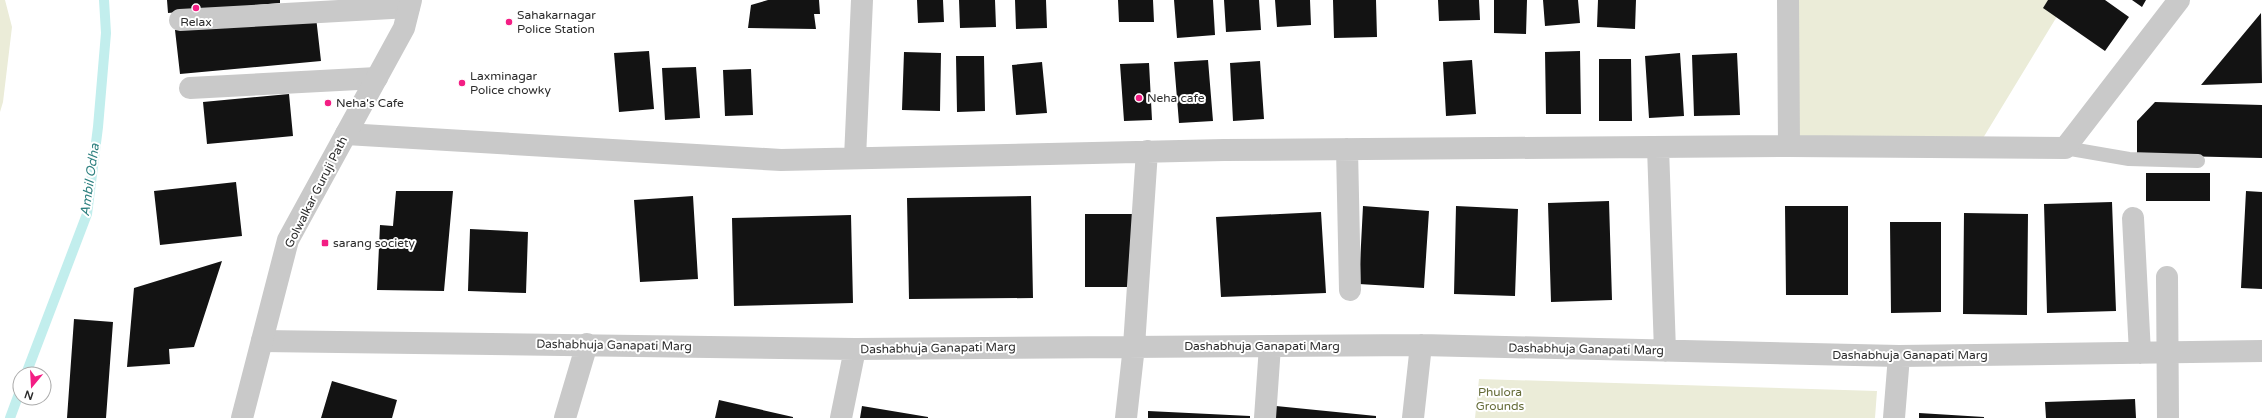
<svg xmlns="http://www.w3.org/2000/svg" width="2262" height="418" font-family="'Varela Round',sans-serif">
<rect width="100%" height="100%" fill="#fff"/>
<!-- green -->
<path fill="#ebecd8" d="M0,0H5L12,27L3,102L0,112Z
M1797,0H2067L1977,148L1789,146Z
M1479,379L1877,391L1875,418H1475Z"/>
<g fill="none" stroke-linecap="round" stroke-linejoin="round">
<!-- stream -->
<path stroke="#c2eeed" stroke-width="10" d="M26,374L87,214L98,127L106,33L104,0
M10,418L20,391"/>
</g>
<!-- building -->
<path fill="#131313" d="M167,0H280V3L168,13Z
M768,0H819L820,14H814L816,29L748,28L751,5Z
M917,0H943L944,22L918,23Z
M959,0H995L996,27L960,28Z
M1015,0H1046L1047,28L1016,29Z
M1118,0H1153L1154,22H1119Z
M1174,0H1213L1215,35L1177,38Z
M1224,0H1259L1261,30L1226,32Z
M1275,0H1310L1311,25L1277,27Z
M1333,0H1376L1377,37L1334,38Z
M1438,0H1479L1480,20L1439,21Z
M1494,0H1527L1526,34L1494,33Z
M1543,0H1578L1580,23L1545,26Z
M1598,0H1636L1635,29L1597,27Z
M2048,0H2105L2129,17L2105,51L2043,8Z
M2132,0H2146L2142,7Z
M2261,13L2262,83L2201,85Z
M316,17L321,61L180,74L175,30Z
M649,51L654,109L619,112L614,53Z
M1580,51L1581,114H1546L1545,52Z
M904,52L941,53L940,111L902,110Z
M1680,53L1684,116L1649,118L1645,56Z
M1737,53L1740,115L1694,116L1692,55Z
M956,56H984L985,111L957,112Z
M1599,59H1631L1632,121H1599Z
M1208,60L1213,121L1179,123L1174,62Z
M1472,60L1476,114L1446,116L1443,62Z
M1260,61L1264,119L1233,121L1230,63Z
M1042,62L1047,113L1016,115L1012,65Z
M1149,63L1152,120L1124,121L1120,64Z
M696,67L700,118L665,120L662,68Z
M751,69L753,115L725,116L723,70Z
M289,94L293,136L207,144L203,102Z
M2155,102L2262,105V158L2137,155V121Z
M2146,173H2210V201H2146Z
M236,182L242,236L160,245L154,191Z
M396,191H453L444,291L377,290L380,225L393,226Z
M2246,191L2262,192V289L2241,288Z
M693,196L698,279L640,282L634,200Z
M1031,196L1033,298L909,299L907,198Z
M1609,201L1612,300L1551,302L1548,203Z
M2112,202L2116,311L2047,313L2044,204Z
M1363,206L1429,211L1424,288L1359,284Z
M1456,206L1518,209L1515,296L1454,294Z
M1785,206H1848V295H1786Z
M1321,212L1326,293L1221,297L1216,217Z
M1964,213L2028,214L2027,315L1963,314Z
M1085,214H1133L1134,287H1085Z
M851,215L853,303L734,306L732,218Z
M1890,222H1941V312L1891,313Z
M470,229L528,232L526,293L468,291Z
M222,261L194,347L169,349L170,364L127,367L134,288Z
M74,319L113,322L106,418H67Z
M332,381L397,400L392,418H321Z
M2135,399L2136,418H2046L2045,402Z
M719,400L793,417V418H715Z
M862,406L928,417V418H860Z
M1276,406L1376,416V418H1275Z
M1148,411L1250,416V418H1148Z
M1919,413L1984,417V418H1919Z"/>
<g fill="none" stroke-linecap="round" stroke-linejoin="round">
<!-- service -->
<path stroke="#c9c9c9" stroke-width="14" d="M2065,148L2129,159L2198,161"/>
<!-- minor -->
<path stroke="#c9c9c9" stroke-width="22" d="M1788,0L1789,146
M180,20L409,7
M190,88L377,78
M346,134L781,160L1224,150L1789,146L2065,148L2179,0
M1658,147L1665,351
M1347,149L1350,290
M855,158L862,0
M2133,218L2140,353
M2167,277L2168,418
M262,341L855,349L1421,345L1899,356L2262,351
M565,418L587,344
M841,418L855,349
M1126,418L1134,346L1147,151
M1265,418L1270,346
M1413,418L1421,345
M1894,418L1899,356"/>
<!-- tertiary -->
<path stroke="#c9c9c9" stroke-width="22" d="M242,418L288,240L404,28L411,0"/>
</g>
<!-- markers -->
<g fill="#f31e84" stroke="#fff" stroke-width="1.5">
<circle cx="196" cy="8" r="4"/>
<circle cx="509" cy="22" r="4"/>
<circle cx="462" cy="83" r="4"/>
<circle cx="1139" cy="98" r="4"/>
<circle cx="328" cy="103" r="4"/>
<rect x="321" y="239" width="8" height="8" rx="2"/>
</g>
<g text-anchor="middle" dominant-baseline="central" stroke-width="4" stroke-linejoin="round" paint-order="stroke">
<!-- poi labels -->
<g font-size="12" fill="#2c2c2c" stroke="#fff" text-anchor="start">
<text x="517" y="15">Sahakarnagar<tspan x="517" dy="14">Police Station</tspan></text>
<text x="196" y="22" text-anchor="middle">Relax</text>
<text x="470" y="76">Laxminagar<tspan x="470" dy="14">Police chowky</tspan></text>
<text x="1147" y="98">Neha cafe</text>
<text x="336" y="103">Neha's Cafe</text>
<text x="333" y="243">sarang society</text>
</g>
<!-- street labels -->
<g font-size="12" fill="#2c2c2c" stroke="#fff">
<text transform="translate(316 192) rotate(-63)">Golwalkar Guruji Path</text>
<text transform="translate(614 345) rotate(1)">Dashabhuja Ganapati Marg</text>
<text x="1262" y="346">Dashabhuja Ganapati Marg</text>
<text transform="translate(938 348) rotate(-1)">Dashabhuja Ganapati Marg</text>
<text transform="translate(1586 349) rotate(1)">Dashabhuja Ganapati Marg</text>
<text x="1910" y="355">Dashabhuja Ganapati Marg</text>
</g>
<!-- park labels -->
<g font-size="12" fill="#646b37" stroke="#fff">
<text x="1500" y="392">Phulora<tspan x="1500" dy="14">Grounds</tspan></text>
</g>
<!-- water labels -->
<g font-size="13" font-style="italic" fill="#2f8180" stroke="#fff">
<text transform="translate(90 180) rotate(-82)">Ambil Odha</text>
</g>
</g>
<!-- north arrow -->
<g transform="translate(32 386) rotate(198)"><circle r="19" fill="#ffffff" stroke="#ababab"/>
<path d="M0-3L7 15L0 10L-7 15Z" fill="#f31e84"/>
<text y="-6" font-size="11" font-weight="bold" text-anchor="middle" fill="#2c2c2c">N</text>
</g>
</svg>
